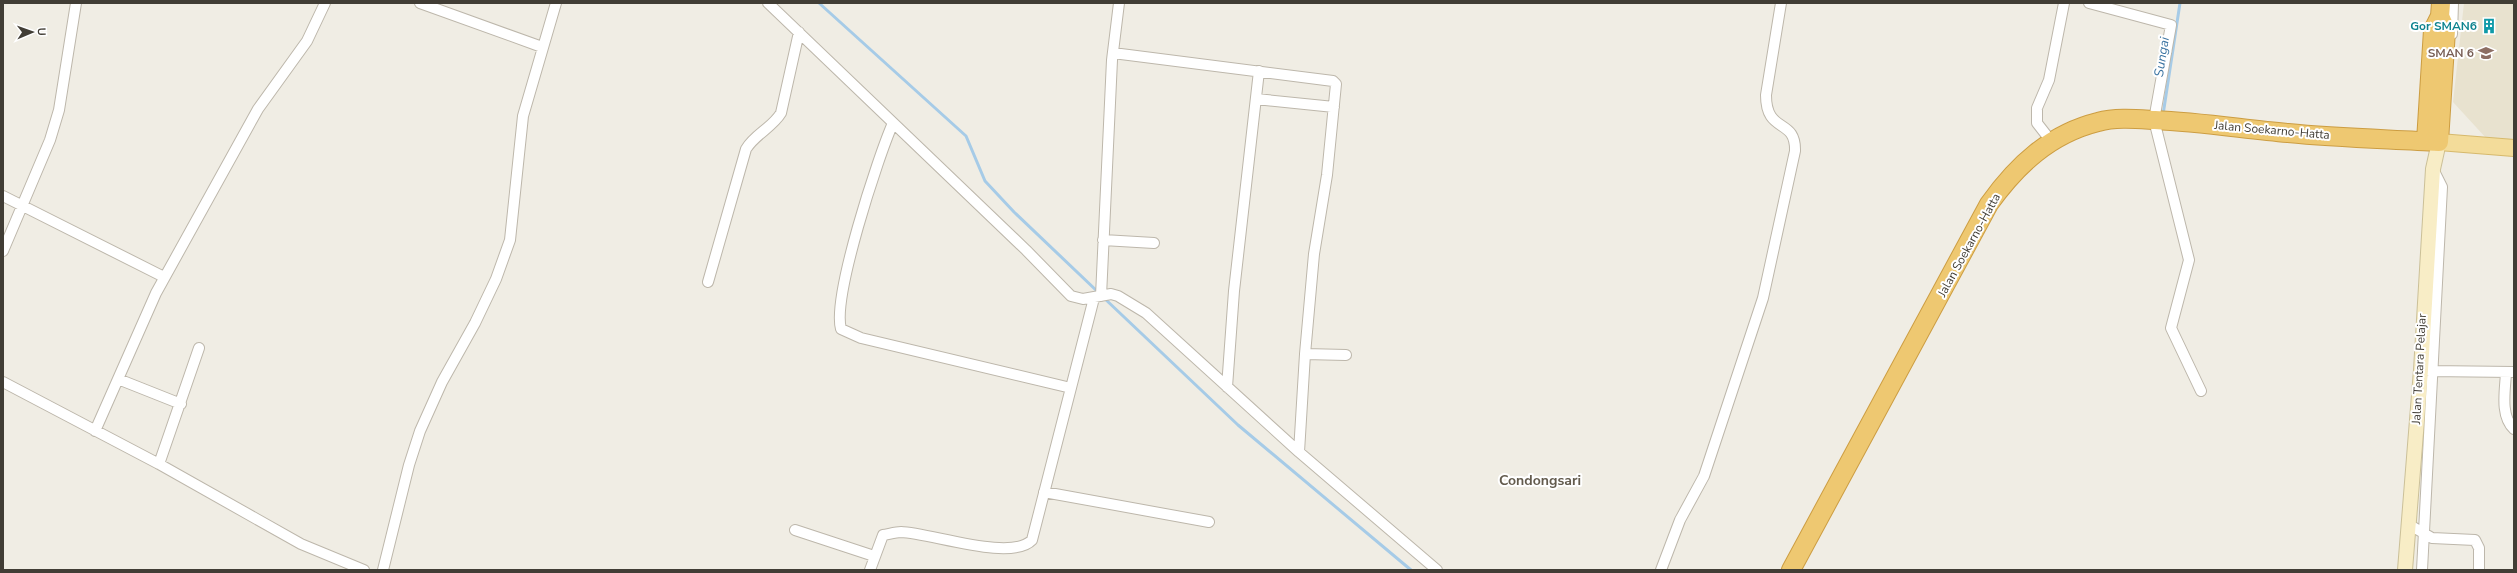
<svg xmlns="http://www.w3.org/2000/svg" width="2517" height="573" font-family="'Nunito Sans',sans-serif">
<rect width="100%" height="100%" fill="#f0ede4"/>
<!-- education -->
<path fill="#e8e2cf" d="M2464,3H2514V141L2487,139L2453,102Z"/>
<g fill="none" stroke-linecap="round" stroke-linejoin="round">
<!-- stream -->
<path stroke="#a6cbe7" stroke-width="3" d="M819,3L966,136L985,181L1014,212L1098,292
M2163,115L2180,3
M1104,298L1238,425L1411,570"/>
<defs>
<path id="street" d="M420,3L542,47
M768,3L1026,250L1071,296L1083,299L1111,294L1118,296L1146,313L1299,452L1437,570
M2089,3L2171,25L2154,120L2189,260L2171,328L2201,391
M2452,34L2453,3
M1113,53L1333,81L1336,84L1327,175L1314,254L1305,354L1299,452
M1256,99L1334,107
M893,123C878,157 832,297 841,329L861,338L1071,388
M2051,141L2037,123V108L2049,80L2064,3
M3,196L164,277
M1103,240L1154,243
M3,251L50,140L59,110L76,3
M708,282L746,149C755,134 772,128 781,113L799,32
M1101,296L1112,60L1119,3
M1305,354L1346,355
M2429,371L2514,372
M2506,373C2505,391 2500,416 2514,429
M118,379L181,404
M3,382L159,464L301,544L364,570
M1227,387L1234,291L1259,71
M95,431L156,293L258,109L307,41L325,3
M159,464L199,348
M1044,492L1209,522
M2408,524L2432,538L2475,540L2479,548V570
M795,530L874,556
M383,570L409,465L420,431L442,382L475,323L496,279L510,240L523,116L556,3
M870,570L883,535C889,534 896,532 901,532C931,533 1011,562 1032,540L1094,298
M1661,570L1680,520L1704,476L1763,298L1795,151C1796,117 1766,135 1766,95L1781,3
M2422,570L2442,187L2434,171"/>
<path id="secondary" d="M2405,570L2421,370L2433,169L2439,142"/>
<path id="primary" d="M2439,142L2514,148"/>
<path id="highway" d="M2426,141L2433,30L2440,16L2441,3
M1791,570L1989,204C2017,165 2050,134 2098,122C2116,117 2137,119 2155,120C2199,122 2244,129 2288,133C2338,138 2389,139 2439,142L2446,30L2440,16"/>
</defs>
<!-- street casing -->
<use href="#street" stroke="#bdb7ab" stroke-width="12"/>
<!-- secondary casing -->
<use href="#secondary" stroke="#cbc098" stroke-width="16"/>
<!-- primary casing -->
<use href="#primary" stroke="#d6b96c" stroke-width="18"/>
<!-- highway casing -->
<use href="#highway" stroke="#cc9d42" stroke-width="20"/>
<!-- street -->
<use href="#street" stroke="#fff" stroke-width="10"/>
<!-- secondary -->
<use href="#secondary" stroke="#f8edc6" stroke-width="14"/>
<!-- primary -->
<use href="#primary" stroke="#f3dc9a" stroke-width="16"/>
<!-- highway -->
<use href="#highway" stroke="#eec871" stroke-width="18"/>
</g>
<!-- icons -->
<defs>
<symbol id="building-bare" viewBox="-9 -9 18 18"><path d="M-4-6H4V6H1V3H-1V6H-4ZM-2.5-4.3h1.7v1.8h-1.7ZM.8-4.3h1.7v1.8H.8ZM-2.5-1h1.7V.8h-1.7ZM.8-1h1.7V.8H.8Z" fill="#0f9aa8" stroke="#fff" stroke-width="2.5" paint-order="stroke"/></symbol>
<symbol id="school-bare" viewBox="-9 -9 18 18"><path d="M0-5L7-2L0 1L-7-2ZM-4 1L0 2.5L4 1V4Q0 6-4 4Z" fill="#8d6e63" stroke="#fff" stroke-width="2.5" paint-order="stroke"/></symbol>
</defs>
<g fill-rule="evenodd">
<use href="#building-bare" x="2478" y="15" width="22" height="22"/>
<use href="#school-bare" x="2475" y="42" width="22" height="22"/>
</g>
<g text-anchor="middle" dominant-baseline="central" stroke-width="4" stroke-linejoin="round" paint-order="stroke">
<!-- culture labels -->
<g font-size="12" font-weight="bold" fill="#0d838f" stroke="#fff" text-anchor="end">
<text x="2477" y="26">Gor SMAN6</text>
</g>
<!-- education labels -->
<g font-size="12" font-weight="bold" fill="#785e54" stroke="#fff" text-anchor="end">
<text x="2474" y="53">SMAN 6</text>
</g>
<!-- street labels -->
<g font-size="12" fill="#413d35" stroke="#fff">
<text transform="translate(2272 130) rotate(5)">Jalan Soekarno-Hatta</text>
<text transform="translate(1969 245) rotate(-61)">Jalan Soekarno-Hatta</text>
<text transform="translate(2419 369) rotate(-87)">Jalan Tentara Pelajar</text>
</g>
<!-- water labels -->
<g font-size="13" font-style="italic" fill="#3a73a1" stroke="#fff">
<text transform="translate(2162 57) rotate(-81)">Sungai</text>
</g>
<!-- quarter labels -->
<g font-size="14" font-weight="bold" fill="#635b4d" stroke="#fff">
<text x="1540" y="480">Condongsari</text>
</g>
</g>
<!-- border -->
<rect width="2517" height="573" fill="none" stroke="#413d35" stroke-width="8"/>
<!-- north arrow -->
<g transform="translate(32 32) rotate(88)" stroke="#ffffff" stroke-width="3" paint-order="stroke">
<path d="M0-3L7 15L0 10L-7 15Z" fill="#413d35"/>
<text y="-6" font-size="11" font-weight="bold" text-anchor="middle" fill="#413d35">U</text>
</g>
</svg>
